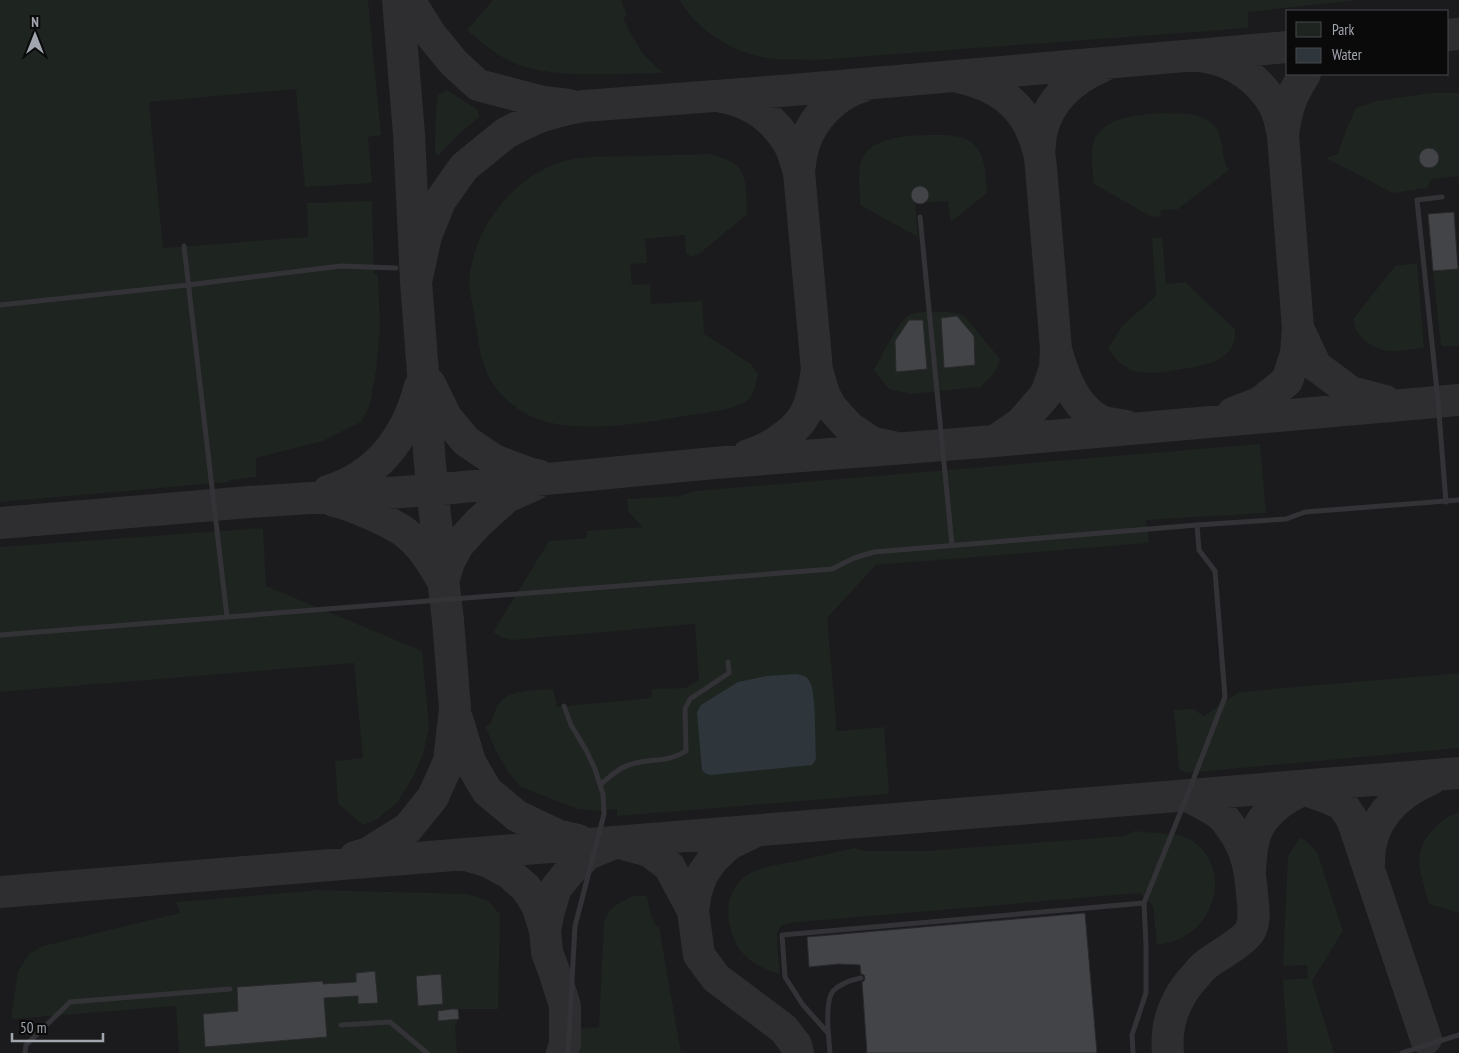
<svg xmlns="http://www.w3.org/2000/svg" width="1459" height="1053" font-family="'PT Sans Narrow',sans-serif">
<rect width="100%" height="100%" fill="#0f0f10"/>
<!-- built -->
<path fill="#1b1b1d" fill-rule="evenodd" d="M0,0H1459V1053H0ZM1288,11H1448V74H1288Z"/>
<!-- green -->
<path fill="#1e241f" d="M0,0H368L381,135L368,137L372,183L305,187L296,89L149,102L163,248L308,237L307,203L372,201L374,274L378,275L380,328L376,371L370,405L361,422L323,441L256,458V477L229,480V482L0,502Z
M493,0H621L627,15L623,18L631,34L643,54L663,73C618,73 564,79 521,66C502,59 482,44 467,30Z
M680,0H1359L1248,12V28L816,60C796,59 772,61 753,55C727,48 692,25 680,0Z
M447,90L478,110L479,117L460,133L439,155L435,154C435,134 435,114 438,95Z
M1431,93H1459V184L1458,176L1431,179L1427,188L1393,193L1326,158L1338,154L1346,130L1356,108L1377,101Z
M1163,113C1186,114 1215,111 1221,140C1223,151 1223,162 1229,170L1178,209L1160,210L1161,216L1152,217L1094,184C1093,173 1091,160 1092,149C1096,116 1138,115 1163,113Z
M948,135C953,136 959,136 964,138C987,147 985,173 987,193L951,222L948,201L915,203L918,237L860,205C860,191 857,176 861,162C869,132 924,135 948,135Z
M709,154C716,156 725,158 732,162C749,172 746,197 747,214L699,254L691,257L686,253L685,235L645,239L647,263L630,264L632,285L650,284L651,304L702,301L704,334L751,364L758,374C756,383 755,391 749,399C741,409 698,414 684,416C639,424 570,436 528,415C509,405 490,386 484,365C480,355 479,343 477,332C475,322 474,312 472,302C471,296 469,290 469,284C472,234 503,189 548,167C573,155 602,157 629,156C656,155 682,155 709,154Z
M1162,237L1166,284L1185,282L1235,329C1238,363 1201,366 1176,370C1163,372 1148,375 1134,371C1122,367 1116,359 1108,349L1122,326L1156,296L1152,240V238Z
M1417,263L1424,348C1412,349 1399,352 1388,351C1372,349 1352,335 1354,318L1395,266Z
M1459,269V346H1441L1433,271Z
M947,312L957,313L965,317L1000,359C996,372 990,379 980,387L911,394L889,389L874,370C882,357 898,319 911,314C922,311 936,312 947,312Z
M1260,444L1266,513L1146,520L1149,543L876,565L827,618L837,731L884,727L889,794L617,816V809L600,811L578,809L521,787L508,772L495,749L485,726L490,724C493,718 494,711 498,705C509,688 535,691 553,689L557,707L651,698L653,689L686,688L699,680L695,624L512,640L501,637L493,632L549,541L587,538V531L642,527L628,511L627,499L679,496L696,491Z
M263,528L266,586L422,651L429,727L423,754L413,777L397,803L376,820L363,825L338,803L335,761L363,758L354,663L0,692V547Z
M1459,673V748L1186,773L1179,769L1174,710L1193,709L1204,716L1239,692Z
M1459,812V913L1429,904C1426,890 1420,876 1419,862C1419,839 1439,819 1459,812Z
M1134,831L1180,835C1220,849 1225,895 1199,925C1188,937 1172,943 1157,945L1153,906L1140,893L788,923L781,926L777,933V942L780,974C756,967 738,956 731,931C724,907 730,883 753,872C766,865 784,864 798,861C817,856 836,852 855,848L864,851H926L1124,836Z
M1300,838L1305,840L1317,852L1343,931L1312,981L1334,1053H1288L1283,980L1308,978L1307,965L1283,966L1288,856Z
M318,890L467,894L487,900L500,914L498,1009H458L459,1019L455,1026L457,1053H179L176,1006L11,1019L18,971L29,954L43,946L180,913L176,902Z
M633,896H647L651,916L656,926L659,927L681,1053H575L577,1029L599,1027L604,921C610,907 619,902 633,896Z"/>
<!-- water -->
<path fill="#2e363b" d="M796,674C802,675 807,676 810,682C816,694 815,742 816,759L812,765L710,775L705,773L702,770L697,712L701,705L738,682L767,676Z"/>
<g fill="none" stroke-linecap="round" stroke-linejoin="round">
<!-- taxiway -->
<path stroke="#2e2e30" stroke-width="32" d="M409,0L431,35L454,63L478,85L543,102L569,105
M1448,35L1459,34
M1205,57C1234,61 1260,80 1274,105C1279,114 1281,125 1283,136L1298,328L1296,353L1287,381L1259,403L1233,413
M962,78C1004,88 1029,110 1039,153C1041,161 1041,171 1042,180L1056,349L1055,368L1046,394L1021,423L995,441
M722,97C752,102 776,120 790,146C794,154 796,164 799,172L817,370L824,394L831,407L849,427L873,443L893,447
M1283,136C1286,110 1291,95 1305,74
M1039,153C1040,146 1040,137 1042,130C1050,98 1075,78 1103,66
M799,172C800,164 801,154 804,145C812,118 837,93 864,86
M416,282L426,236L440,201L464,167L506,133L524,124L542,116L563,110L584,106L793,90L1288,47
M1298,328L1316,366L1351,392L1385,401
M1056,349C1063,375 1074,406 1099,420C1106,424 1118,424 1126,426
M430,384L446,417L466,441L494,460L531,474L538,475
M748,455C765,451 792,434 802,419C812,404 814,387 817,370
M328,491C379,475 407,436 420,386
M334,501C350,504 396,524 408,535C422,546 432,563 441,578
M0,523L249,502L432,490L714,463L995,441L1459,400
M443,582L449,562L458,545L479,522L507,497L534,485
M458,721L470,762L487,791L517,816L557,835L578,840
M1302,789L1325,797L1342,804L1352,819L1426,1039
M752,833L729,844L713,859L702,875L696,892L693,911L699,955L716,978L784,1029L796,1045L798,1053
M469,856L489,862L509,873L526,888L537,905L545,930
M355,857L368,853L408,828L433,797L449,761L455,709L448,620L432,490L416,282L409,134L398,0
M1369,864C1368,822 1394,795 1431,779
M1250,871C1251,860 1251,849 1254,839C1260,813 1284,798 1307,788
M0,892L1459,773
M562,1053L565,1044V1006L555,974L547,952L545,930L549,911L556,888L569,872L588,854L617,842L649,851L669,866L693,911
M1168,1053C1165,1022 1176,996 1197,974C1201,969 1206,964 1211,961C1221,954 1244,941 1250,931C1256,920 1253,906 1252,894C1250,869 1247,850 1232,829C1229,825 1227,821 1223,817C1213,808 1199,802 1187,796"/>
</g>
<!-- building -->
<path fill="#434448" stroke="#29292c" d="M1419 158a10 10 0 1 1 20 0a10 10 0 1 1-20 0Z
M911 195a9 9 0 1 1 18 0a9 9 0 1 1-18 0Z
M1454,212L1458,269L1433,271L1428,214Z
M957,316L974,336L975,365L944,368L941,318Z
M909,320H923L927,369L896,372L895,341Z
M1085,913L1097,1053H867L862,982L864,981L865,978L864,975L861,974L860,965L839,964L809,967L807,937Z
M375,971L378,1003L358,1004V996L324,998L327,1037L205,1047L203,1014L238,1011L237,987L323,981V984L356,982V973Z
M441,974L443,1004L418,1006L416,976Z
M452,1009H458L459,1019L438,1021V1011Z"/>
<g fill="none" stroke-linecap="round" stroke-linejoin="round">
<!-- lane -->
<path stroke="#333337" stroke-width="5" d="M1442,197L1417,200L1438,401L1446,502
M920,217L952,545
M184,246L227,617
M0,305L188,285L341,266L396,268
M0,635L832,569L854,558L874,552L1197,525L1286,519L1305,512L1459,500
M564,706L571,725L586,750L595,769L600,785
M341,1025L390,1022L427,1053
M828,1033L803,1005L785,977L782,935L1144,903L1187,796L1225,697L1215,571L1199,550L1197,525
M25,1053L26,1045L70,1002L230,989
M568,1053L575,926L604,814L603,794L600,785C608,778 618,768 629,765C650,757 666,764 686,751L685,709L690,699L729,673L728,662
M830,1053C829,1039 824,1002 833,991C841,983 851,980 861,978
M1133,1053L1132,1035L1146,993V945L1144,903
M1402,1053L1459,1035"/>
</g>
<!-- legend -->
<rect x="1286" y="10" width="162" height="65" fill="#0a0a0b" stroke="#47484d"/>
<rect x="1296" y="22" width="25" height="15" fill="#1e241f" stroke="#47484d"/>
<text x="1332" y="35" font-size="15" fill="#a2a6af">Park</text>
<rect x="1296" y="48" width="25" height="15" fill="#2e363b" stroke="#47484d"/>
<text x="1332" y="60" font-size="15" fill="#a2a6af">Water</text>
<!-- north arrow -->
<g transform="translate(35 35)" stroke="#0a0a0b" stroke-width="4" paint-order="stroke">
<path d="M0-4L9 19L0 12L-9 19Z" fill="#a2a6af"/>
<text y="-8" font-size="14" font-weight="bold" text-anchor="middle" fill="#a2a6af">N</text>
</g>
<!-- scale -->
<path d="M12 1033v8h91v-8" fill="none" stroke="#a2a6af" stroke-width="2.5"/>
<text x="20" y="1033" font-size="15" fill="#a2a6af" stroke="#0a0a0b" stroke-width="4" paint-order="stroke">50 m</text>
</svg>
